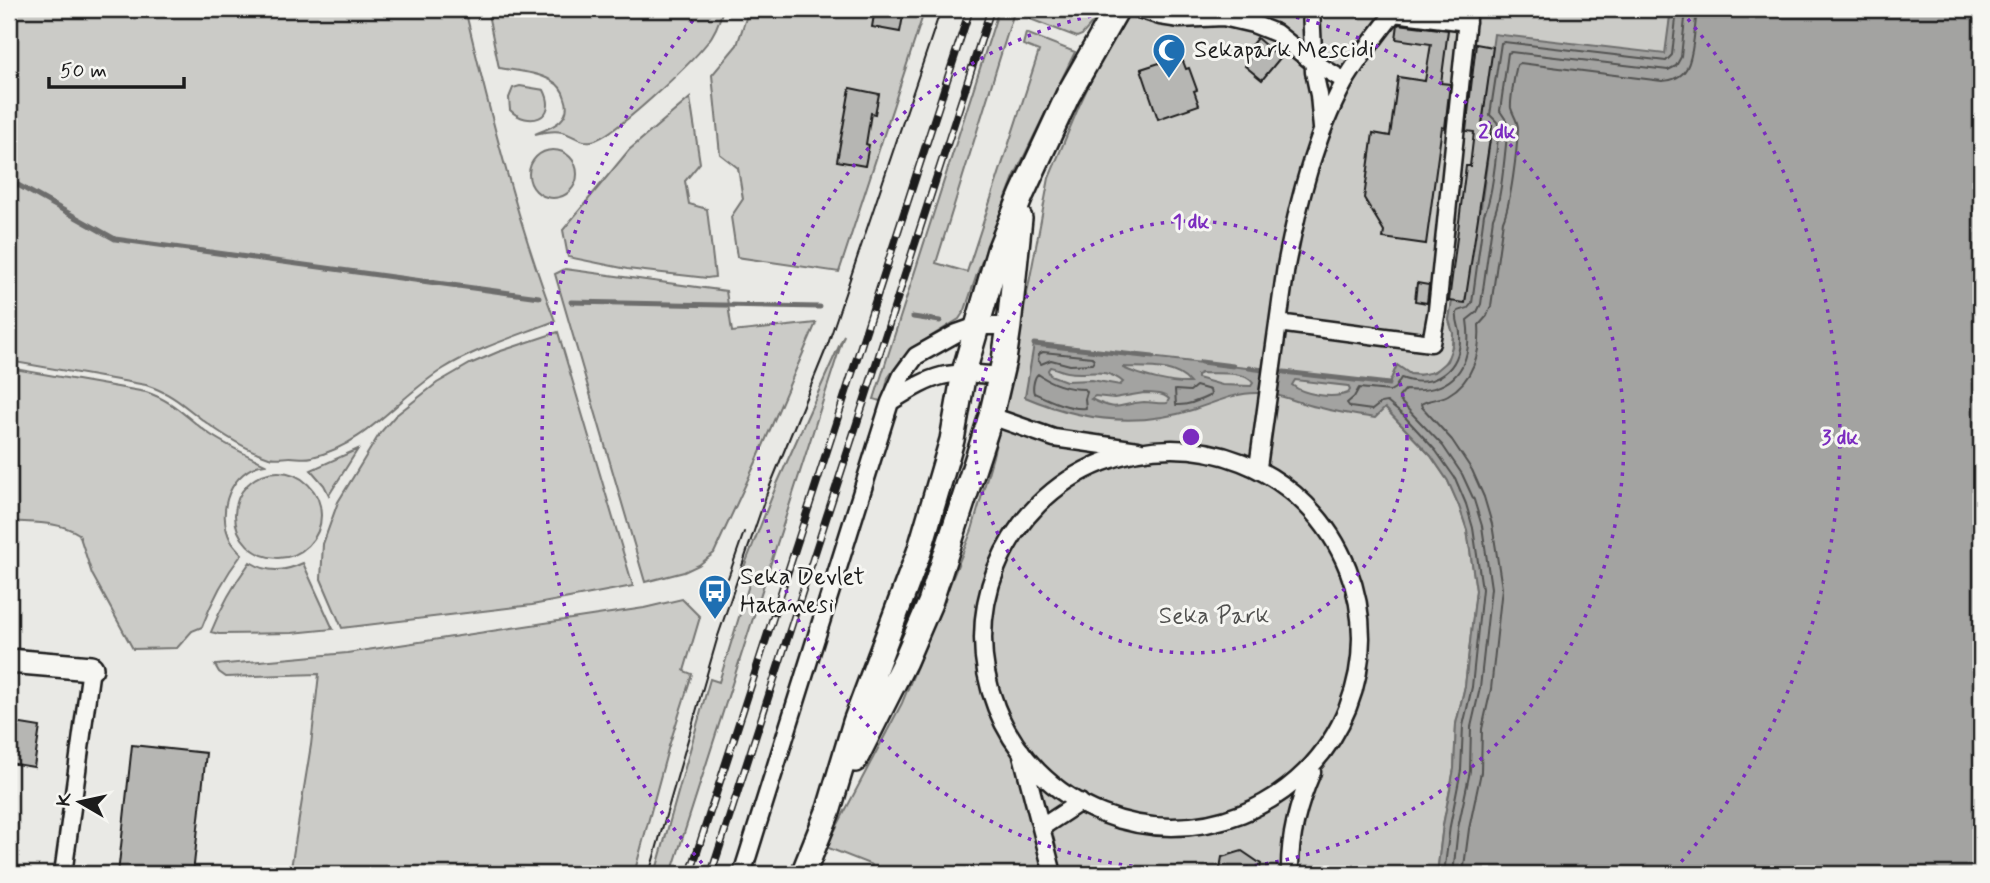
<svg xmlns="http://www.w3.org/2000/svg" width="1990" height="883" font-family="Mynerve,sans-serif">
<rect width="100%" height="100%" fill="#e9e9e5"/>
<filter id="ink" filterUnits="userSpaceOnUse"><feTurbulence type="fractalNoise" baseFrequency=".0143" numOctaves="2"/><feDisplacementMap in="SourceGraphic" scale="14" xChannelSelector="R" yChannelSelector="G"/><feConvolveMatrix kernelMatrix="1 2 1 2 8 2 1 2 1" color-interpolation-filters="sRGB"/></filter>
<g filter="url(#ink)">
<!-- green -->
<path fill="#cbcbc7" stroke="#747472" stroke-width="2" d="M9,9H465C490,114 517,220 555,321C517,336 477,348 443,369C398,397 366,445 312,457C305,459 297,457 290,457C284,457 276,459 269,457C247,450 223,435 204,421C183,405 173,394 146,385L9,361Z
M487,9H723C720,20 715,33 707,43C691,63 614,137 592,141C580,143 573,135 562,132C553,130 544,132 535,134C552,127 573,120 565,98C563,91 558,84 552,81C537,72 516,71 499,68Z
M749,9H925L839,272L737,257L731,217L743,199L738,168L720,154L712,75L737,45Z
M999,9H1015L936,263L967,272L1039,51L1023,45L1026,33L1075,52L1014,177L977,274L965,310L959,319L917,345L901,360L888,378L883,402L874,399Z
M1028,9H1067L1096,19L1082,35L1077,37L1030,19L1027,12Z
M1132,9H1671L1666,55L1483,124L1492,126L1480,208L1452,302L1449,320L1453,333L1451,353L1442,367L1427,375L1410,374L1397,366L1389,384L1385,408L1431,456L1448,481L1459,506L1467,530L1476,590L1465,686L1456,724L1454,769L1443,825L1437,874H868L872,865L826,847L902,703L972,530L993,456L1013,367L1049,178L1079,106L1094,74Z
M520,86L544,90C559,119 528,128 510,110L509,98L513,88Z
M690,98L700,163L685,181L689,204L707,209L715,277L707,278L627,269L568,257L563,230L629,150Z
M529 174a24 24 0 1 1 48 0a24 24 0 1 1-48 0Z
M565,269L726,291L732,332L816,323L756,462L714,553L699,565L684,572L645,582L555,274Z
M558,332L633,586L532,605L342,628L321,579L323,544L338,502L380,433L395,416L437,383L470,364L498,352Z
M844,335L671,874H655L710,679L719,682L752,575L742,572L777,484Z
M9,368L146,392C176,402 187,419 211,435C228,446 247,455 265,464C231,469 215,511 231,541C234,546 238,550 242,554C224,577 212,600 202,627L192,631L177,648L133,649L92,574L79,534C59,521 32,523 9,521Z
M358,449L329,495L324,485L311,470Z
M235 515a43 43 0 1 1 86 0a43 43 0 1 1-86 0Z
M250,562C268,573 284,572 303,563L333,629L292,633L219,634L211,632C221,607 234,584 250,562Z
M682,599L700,617L684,671L692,674L668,749L634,874H290L311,745L319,674L226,677L219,672L215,665L347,653L644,608Z"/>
<!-- water -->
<path fill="#a3a3a1" stroke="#6d6d6c" stroke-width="2" fill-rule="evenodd" d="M1671,9H1981V874H1437L1443,825L1454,769L1456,724L1465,686L1476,590L1467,530L1459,506L1448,481L1431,456L1385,408L1375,418C1355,415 1336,412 1317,407C1298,403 1279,393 1259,393C1236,392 1214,403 1192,410C1135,428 1079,420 1025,397L1034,344L1389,384L1397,365L1410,374L1419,375L1434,372L1447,361L1453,344V333L1449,320L1452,301L1478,207H1481L1492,126L1482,124L1494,34L1665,54ZM1050,367C1056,368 1061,371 1067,372C1088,376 1104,366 1123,382L1120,385L1092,380L1066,381L1050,375L1048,370ZM1123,367C1145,368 1175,364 1190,383C1171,384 1141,376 1123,368ZM1201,373C1216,374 1244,370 1253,383L1251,386L1222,385L1197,378V375ZM1295,380L1348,386L1350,390L1348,393C1333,399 1304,395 1292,385ZM1144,393C1152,393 1163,393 1169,399L1167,403C1160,404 1152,402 1144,402C1117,404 1120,413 1091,399L1095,396L1114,398Z"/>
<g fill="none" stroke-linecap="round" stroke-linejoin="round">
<!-- shore -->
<path stroke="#525251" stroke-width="2" d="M1043,352L1092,357L1094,361L1092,364L1070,365L1051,360L1041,364L1038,360L1039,354Z
M1038,374C1053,385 1067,389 1085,389L1087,392L1085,399L1086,408C1070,410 1049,400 1034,393C1032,389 1034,377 1038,374Z
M1196,386L1210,390L1211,395C1201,400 1187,406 1176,405L1175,390L1190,391Z
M1444,874L1450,826L1461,770L1463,726L1472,687L1482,589L1473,528L1466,504L1455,478L1436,451L1404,416L1387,402L1381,403L1372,410L1350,407L1347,403L1354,397L1359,388L1390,391L1395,388L1401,378C1434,390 1462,370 1460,333C1460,328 1454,316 1458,311C1458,311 1467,308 1468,308L1472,303L1484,214C1493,199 1497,147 1499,127L1497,122L1490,115L1501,43L1504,42L1666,61L1672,55L1677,9
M1453,874L1458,828L1470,771L1471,727L1480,688L1491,588L1482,526L1474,500L1462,474L1443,446L1399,400V397L1405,390C1453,394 1474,367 1467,320L1477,312L1481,304L1493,218C1502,200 1505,149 1508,127L1506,120L1500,111L1508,53L1511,52L1668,70L1676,66L1681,57L1686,9
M1463,874L1469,829L1481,772L1482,729L1491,689L1502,588L1492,524L1484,497L1472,470L1452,440L1422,407L1421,404C1428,399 1439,400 1448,395C1473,381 1481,352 1479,325L1487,316L1491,306L1503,221C1511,203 1517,150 1518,129C1518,120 1513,116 1511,108C1510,102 1515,72 1517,65L1520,63L1662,81C1690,80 1691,59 1694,37C1695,27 1696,18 1697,9"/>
<!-- stream -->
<path stroke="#6d6d6c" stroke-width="5" d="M9,180L115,239L539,297
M571,302L820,307
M913,317L940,321
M1034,344L1153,357
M1201,362L1233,366
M1249,368L1271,371
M1284,372L1389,384"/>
</g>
<!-- building -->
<path fill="#b6b6b3" stroke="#1c1c1c" stroke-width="2" d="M875,9H901L904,11L900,32L872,27Z
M1398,24L1448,30L1441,83L1450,84L1445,128L1442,127L1426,244L1383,238L1384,231L1364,198L1373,133L1390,136L1398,77L1425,81L1431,44L1396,39Z
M1257,38L1280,58L1262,80L1245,66L1249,60L1243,55Z
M1476,44L1493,47L1482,124L1492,126L1465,303L1449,301L1466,166H1470L1474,132L1466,131Z
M1181,56L1186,69L1189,68L1197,90L1194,91L1199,105L1158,119L1141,69Z
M850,88L879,94L875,114L871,113L866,144L869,145L865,166L837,161Z
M1417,283L1429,285L1427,303L1415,301Z
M9,722L40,727L34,767L9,763Z
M132,745L206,753L193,874H118Z
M1242,851L1261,864L1259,874H1219L1222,857Z"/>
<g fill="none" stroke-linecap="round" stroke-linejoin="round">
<defs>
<path id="street" d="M1139,9L1160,16L1180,19L1223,17L1253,24L1276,33L1310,60L1345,81
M1311,9L1314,72L1319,95L1322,128
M1394,13L1467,22
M1278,323L1431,343L1437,310L1468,9
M890,402C936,373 946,370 1000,376
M991,416L1054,438L1138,450
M983 638a189 189 0 1 1 378 0a189 189 0 1 1-378 0Z
M1258,467L1286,266C1298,204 1314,138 1344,83C1359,57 1379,32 1397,9
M1021,751L1053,874
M1042,827L1080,802
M63,874L91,668
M742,874L890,402L902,375L916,356L957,333L977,326H1009
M1290,874C1289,839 1298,804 1312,772"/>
<path id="secondary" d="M9,661L91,668
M855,760L905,661L930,603L991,416L1004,360L1009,326L1020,218
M803,874L829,809L855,722L919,552L952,440L964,372L999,250L1022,194L1068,95L1117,9"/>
</defs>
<!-- street casing -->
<use href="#street" stroke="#1c1c1c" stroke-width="21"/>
<!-- secondary casing -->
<use href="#secondary" stroke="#1c1c1c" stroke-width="28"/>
<!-- street -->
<use href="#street" stroke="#f6f6f2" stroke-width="16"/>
<!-- secondary -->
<use href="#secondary" stroke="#f6f6f2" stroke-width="23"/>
<!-- tram -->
<path stroke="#1c1c1c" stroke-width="2" d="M728,578L744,532
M649,874L718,636L767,493L828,344L941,9"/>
<defs>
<path id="rail" d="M690,874L970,9
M711,874L991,9"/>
</defs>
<!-- rail casing -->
<use href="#rail" stroke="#1c1c1c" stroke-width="8"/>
<!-- rail -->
<use href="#rail" stroke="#f6f6f2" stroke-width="5" stroke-dasharray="16" stroke-linecap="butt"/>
</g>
</g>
<!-- distance rings -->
<g fill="none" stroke="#7b2cbf" stroke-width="3.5" stroke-dasharray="3.5 7">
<circle cx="1191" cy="437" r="216"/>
<path d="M1255 9A433 433 0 1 1 1127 9"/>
<path d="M709 871A649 649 0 0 1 701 11M1681 11A649 649 0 0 1 1673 871"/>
</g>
<!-- icons -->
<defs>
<symbol id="mosque-pin" viewBox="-11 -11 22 30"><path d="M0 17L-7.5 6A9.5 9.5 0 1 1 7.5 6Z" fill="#1f6fb2" stroke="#f6f6f2"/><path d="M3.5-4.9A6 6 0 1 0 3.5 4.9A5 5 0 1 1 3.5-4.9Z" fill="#fff"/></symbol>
<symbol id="bus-pin" viewBox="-11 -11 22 30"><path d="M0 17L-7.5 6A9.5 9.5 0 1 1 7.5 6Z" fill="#1f6fb2" stroke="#f6f6f2"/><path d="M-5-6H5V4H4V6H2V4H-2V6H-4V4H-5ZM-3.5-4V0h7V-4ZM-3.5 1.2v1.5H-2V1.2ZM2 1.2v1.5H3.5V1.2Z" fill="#fff"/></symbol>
</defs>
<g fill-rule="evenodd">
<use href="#mosque-pin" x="1150" y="31" width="38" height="52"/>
<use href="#bus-pin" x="696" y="572" width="38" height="52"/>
</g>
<g text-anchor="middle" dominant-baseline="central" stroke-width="6" stroke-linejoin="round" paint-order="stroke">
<!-- poi labels -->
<g font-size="24" fill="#1c1c1c" stroke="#f6f6f2" text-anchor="start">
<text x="1194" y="50">Sekapark Mescidi</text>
<text x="740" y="577">Seka Devlet<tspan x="740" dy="28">Hatanesi</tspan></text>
</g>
<!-- park labels -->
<g font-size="24" fill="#51514f" stroke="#f6f6f2">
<text x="1214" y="616">Seka Park</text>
</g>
</g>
<circle cx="1191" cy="437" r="10" fill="#7b2cbf" stroke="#f6f6f2" stroke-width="3.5"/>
<g font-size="21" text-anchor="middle" font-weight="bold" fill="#7b2cbf" stroke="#f6f6f2" stroke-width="6" stroke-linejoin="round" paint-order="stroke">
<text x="1497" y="138">2 dk</text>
<text x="1191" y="228">1 dk</text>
<text x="1840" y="444">3 dk</text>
</g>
<!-- margin -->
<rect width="1990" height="883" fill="none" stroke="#f6f6f2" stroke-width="35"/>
<rect x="18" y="18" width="1955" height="848" fill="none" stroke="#1c1c1c" stroke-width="2.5" filter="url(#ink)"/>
<!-- north arrow -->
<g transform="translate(80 802) rotate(279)" stroke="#f6f6f2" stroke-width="5" paint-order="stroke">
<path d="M0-5L12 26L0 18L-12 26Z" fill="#1c1c1c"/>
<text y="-10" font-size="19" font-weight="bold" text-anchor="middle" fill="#1c1c1c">K</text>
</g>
<!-- scale -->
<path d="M49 77v10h135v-10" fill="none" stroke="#1c1c1c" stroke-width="3.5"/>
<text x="60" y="77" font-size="21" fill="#1c1c1c" stroke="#f6f6f2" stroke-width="5" paint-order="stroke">50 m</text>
</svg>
